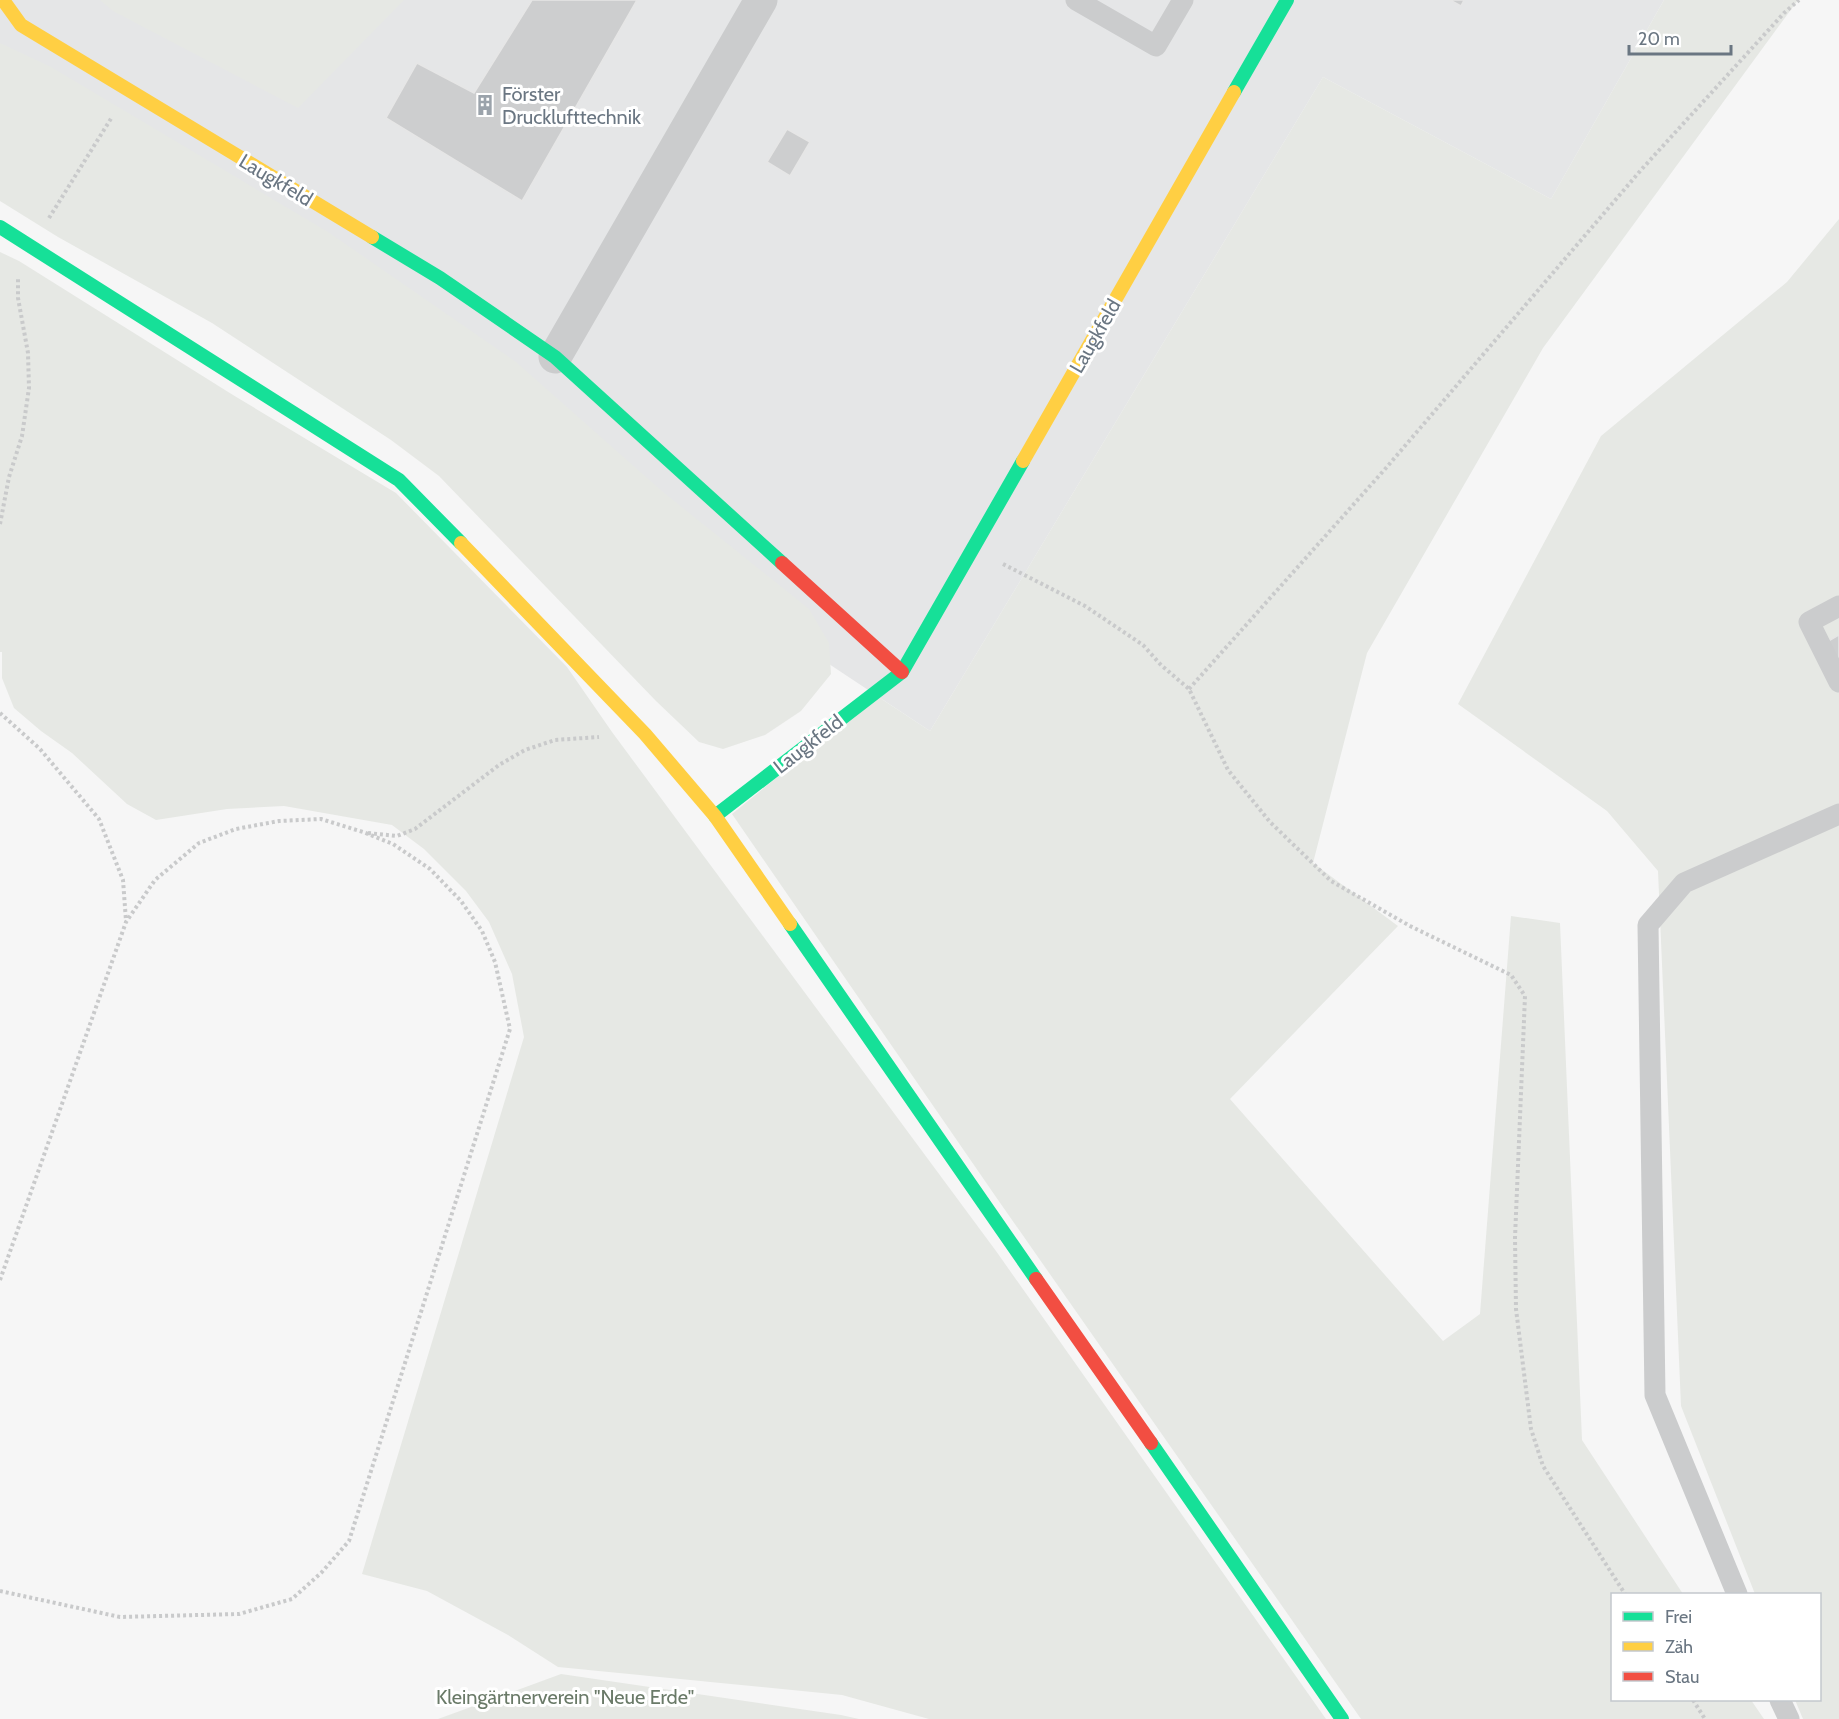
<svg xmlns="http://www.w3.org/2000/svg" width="1839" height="1719" font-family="Cabin,sans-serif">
<rect width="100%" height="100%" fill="#f6f6f6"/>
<!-- built -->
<path fill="#e5e6e7" d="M0,0H1664L1551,199L1323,77L930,731L826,662L0,71Z"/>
<!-- green -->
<path fill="#e6e8e4" d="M100,0H404L298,108L113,11Z
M1664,0H1798L1543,348L1367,653L1313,863L1398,926L1230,1099L1443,1341L1480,1314L1511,916L1560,923L1582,1440L1683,1594H1612V1700H1751L1764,1719H1361L996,1197L732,814L877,696L930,731L1323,77L1551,199Z
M0,43L51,67L328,232L516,362L663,492L809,609L829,643L831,674L801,711L765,735L723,749L699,742L656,701L439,476L391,440L212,323L58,237L0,201Z
M1839,219V1719H1803L1795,1700H1820V1594H1755L1681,1406L1658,871L1607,811L1458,704L1601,436L1787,282Z
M0,252L19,261L233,395L396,493L567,667L612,732L996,1251L1326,1719H929L842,1695L558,1667L508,1635L427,1591L362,1574L524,1037L512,974L489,922L466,891L424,849L392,825L284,806L227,809L156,820L127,804L72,753L41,731L14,708L2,678V652H0Z
M561,1674L841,1715L859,1719H438Z"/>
<!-- building -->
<path fill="#cdcecf" stroke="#e6e6e6" stroke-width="1.5" d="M532,0H637L522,201L386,118L417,63L474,93Z
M1450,0H1464L1461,6Z
M787,129L810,142L790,176L767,162Z
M1839,635V668L1825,643Z"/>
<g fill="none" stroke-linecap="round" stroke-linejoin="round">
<!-- path -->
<path stroke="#c9cacb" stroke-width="4" stroke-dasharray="3 3" stroke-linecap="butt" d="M49,218L112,117
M0,524L9,477L22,436L29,388L28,353L18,298V277
M1003,564L1085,606L1143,645L1161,665L1189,689L1228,770L1270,822L1331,881L1410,926L1511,975L1525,996L1515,1238L1516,1309L1531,1429L1543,1466L1625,1594
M1189,689L1386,468L1641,170L1784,13L1799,0
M0,713L40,749L99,819L123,880L126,921
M368,833L397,836L415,829L499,765L525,750L555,740L599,737
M0,1280L126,922L155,880L199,843L236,829L279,821L321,819L363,832L393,844L430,869L461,901L482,931L495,962L510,1029L349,1541L322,1572L292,1599L239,1614L120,1617L0,1591
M1693,1700L1705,1719"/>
<!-- lane -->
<path stroke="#cbcccd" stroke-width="21" d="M1076,0L1156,46L1183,0
M1839,606L1809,622L1839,682
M1737,1594L1655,1395L1648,925L1684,883L1839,814
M1780,1700L1789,1719"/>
<!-- street -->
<path stroke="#cbcccd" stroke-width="33" d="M555,357L761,0"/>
<!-- fast -->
<path stroke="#16e098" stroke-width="14" d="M1234,92L1287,0
M0,227L399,480L461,543
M372,237L440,278L555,357L782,563
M715,816L902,672L1023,461
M790,924L1036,1279
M1151,1443L1342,1719"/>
<!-- slow -->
<path stroke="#ffcf43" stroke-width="14" d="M3,0L21,25L372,237
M1023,461L1234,92
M461,543L645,734L715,816L790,924"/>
<!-- jam -->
<path stroke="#f24e42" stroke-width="14" d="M782,563L902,672
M1036,1279L1151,1443"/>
</g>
<!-- icons -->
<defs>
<symbol id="building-bare" viewBox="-9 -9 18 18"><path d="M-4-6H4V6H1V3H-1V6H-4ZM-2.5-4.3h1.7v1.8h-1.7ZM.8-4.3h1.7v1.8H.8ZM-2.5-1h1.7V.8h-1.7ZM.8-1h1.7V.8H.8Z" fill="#9ba3ab" stroke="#fff" stroke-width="2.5" paint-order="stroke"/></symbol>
</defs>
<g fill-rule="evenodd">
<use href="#building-bare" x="470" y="90" width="30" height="30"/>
</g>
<g text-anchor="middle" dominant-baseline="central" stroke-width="6" stroke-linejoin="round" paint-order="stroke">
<!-- poi labels -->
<g font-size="20" fill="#6a7682" stroke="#fff" text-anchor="start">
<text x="502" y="94">Förster<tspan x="502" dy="23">Drucklufttechnik</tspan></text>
</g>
<!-- street labels -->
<g font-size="20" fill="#6a7682" stroke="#fff">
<text transform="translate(276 180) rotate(31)">Laugkfeld</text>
<text transform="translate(1095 336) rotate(-60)">Laugkfeld</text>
<text transform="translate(808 744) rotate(-38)">Laugkfeld</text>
</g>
<!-- park labels -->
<g font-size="20" fill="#6a7a68" stroke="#fff">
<text x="565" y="1697">Kleingärtnerverein "Neue Erde"</text>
</g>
</g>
<!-- legend -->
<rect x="1611" y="1593" width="210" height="108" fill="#ffffff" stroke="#c3c8cd" stroke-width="1.5"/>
<rect x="1623" y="1612" width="30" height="9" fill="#16e098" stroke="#c3c8cd" stroke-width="1.5"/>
<text x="1665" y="1623" font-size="18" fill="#6a7682">Frei</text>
<rect x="1623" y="1642" width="30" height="9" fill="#ffcf43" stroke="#c3c8cd" stroke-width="1.5"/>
<text x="1665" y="1653" font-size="18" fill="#6a7682">Zäh</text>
<rect x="1623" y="1672" width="30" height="9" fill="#f24e42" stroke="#c3c8cd" stroke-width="1.5"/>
<text x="1665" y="1683" font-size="18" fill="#6a7682">Stau</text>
<!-- scale -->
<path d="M1629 45v9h102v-9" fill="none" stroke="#6a7682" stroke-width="3"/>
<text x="1638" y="45" font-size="18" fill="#6a7682" stroke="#ffffff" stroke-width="4.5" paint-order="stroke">20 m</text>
</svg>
